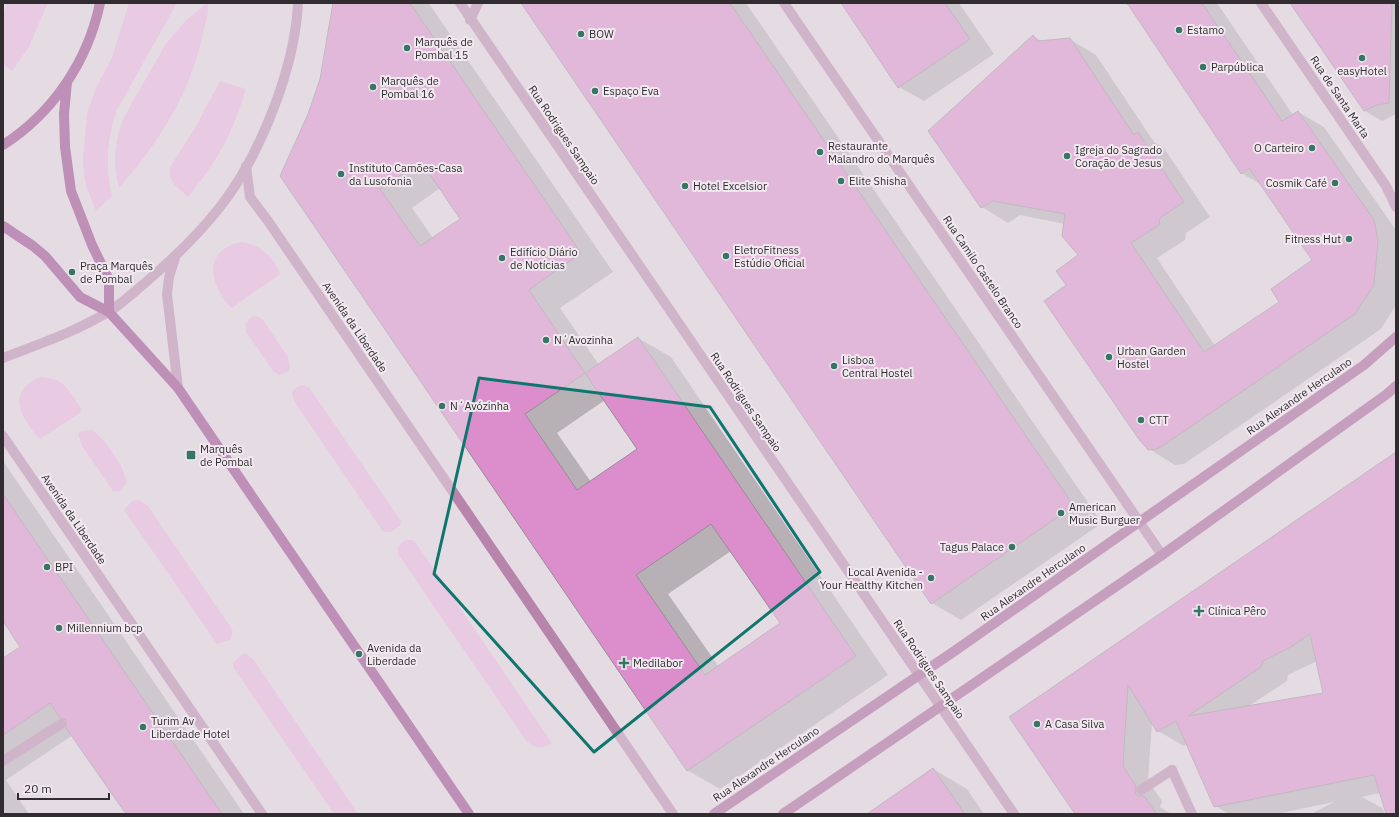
<svg xmlns="http://www.w3.org/2000/svg" width="1399" height="817" font-family="'IBM Plex Sans',sans-serif">
<rect width="100%" height="100%" fill="#e5dce3"/>
<!-- green -->
<path fill="#eab6df" d="M7,3H48L29,47L12,71L3,64V15Z
M129,3H177L117,110C107,139 105,166 112,196L96,211L86,186L84,174L83,160L87,114L95,90L112,57Z
M207,3C210,8 206,22 204,29C192,90 160,142 119,188C113,165 114,140 124,117L165,45L186,20Z
M220,81L246,89C233,133 217,162 188,197C178,188 167,182 170,167L195,128Z
M242,242C258,243 276,259 280,274L232,308C227,305 225,300 222,296C206,272 211,247 242,242Z
M254,316L259,317L263,320L288,357L290,367L288,372L279,375L273,371L246,332L245,324L250,318Z
M40,377C64,377 69,391 81,408L80,413L40,439C35,436 32,429 28,424C14,404 16,387 40,377Z
M302,385L309,387L401,521L400,526L391,532H384L381,529L294,401L292,392L298,386Z
M91,430C102,434 129,472 126,484L119,491H113L82,446L78,434L81,431Z
M139,500L148,506L230,626L233,632L230,640L217,644L124,510L132,501Z
M407,540H414L552,743C538,751 530,747 522,735L398,554C396,547 401,541 407,540Z
M246,653L254,660L358,814H334L233,667V663L241,655Z"/>
<!-- shadow -->
<path fill="#0003" fill-rule="evenodd" d="M334,3H427L430,5L613,272L560,308L599,365L638,338L671,357L888,675L720,789L687,770L309,115L321,79ZM440,188L461,219L433,238L412,208ZM605,400L639,449L591,482L557,433ZM731,551L782,623L719,667L668,594Z
M533,3H746L1102,523L961,620L932,603Z
M842,3H959L994,54L924,101L899,87Z
M1124,3H1217L1293,115L1298,112L1324,127L1396,230V305L1381,329L1184,464L1175,465L1149,449L1068,285L1080,256L1065,224L1020,215L1008,223L982,207L1033,36L1042,42L1069,39L1096,55L1154,142L1164,148L1210,217L1186,233L1185,240L1157,258L1215,346L1281,302L1313,260L1262,185L1241,173L1133,8Z
M1290,3H1396V114L1382,121L1365,111Z
M1396,453V800L1384,792L1362,797L1382,808L1385,814H1311L1334,802L1276,814H1229L1215,806L1187,744L1184,746L1158,731L1152,722L1148,781L1162,801L1160,807L1171,814H1076L1010,717ZM1317,661L1324,694L1249,706L1287,681L1288,675Z
M3,461L244,814H126L73,735L6,780L29,814H3V660L22,647L3,619Z
M933,769L967,789L984,814H868Z"/>
<!-- building -->
<path fill="#db8dcc" stroke="#968e94" fill-rule="evenodd" d="M333,3H410L581,253L529,290L585,373L638,337L856,656L687,771L280,176L308,114L320,79ZM421,161L460,219L420,246L380,189ZM585,373L637,449L577,490L525,414ZM711,524L780,623L705,675L636,575Z
M521,3H730L1074,506L931,604Z
M841,3H945L970,39L898,88Z
M1127,3H1202L1282,121L1298,111L1374,220L1378,241L1374,285L1355,314L1167,443L1157,449L1148,450L1138,438L1044,301L1066,285L1056,271L1078,255L1062,236L1065,214L993,201L981,208L928,131L1033,35L1038,41L1070,38L1134,135L1138,132L1184,202L1160,218L1159,225L1131,243L1204,352L1279,302L1271,289L1312,260L1249,168L1241,174Z
M1290,3H1392L1389,103L1377,105L1364,111Z
M1396,452V814H1386L1374,775L1214,807L1176,721L1157,732L1128,685L1123,766L1136,786L1135,790L1136,794L1138,796H1144L1157,814H1075L1009,717ZM1310,634L1323,693L1188,716L1261,667L1263,661L1291,647Z
M3,494L133,684L222,814H126L66,728V720L60,718L50,703L3,735V658L20,647L3,621Z
M933,768L965,814H867Z"/>
<g fill="none" stroke-linecap="round" stroke-linejoin="round">
<!-- pedestrian -->
<path stroke="#b784ac" stroke-width="10" d="M1141,790L1172,770"/>
<!-- minor -->
<path stroke="#b784ac" stroke-width="10" d="M460,3L1014,814
M784,3L1162,555
M1261,3L1386,186L1396,207
M470,20L478,3
M246,166L250,197L268,221L673,814
M3,436L262,814
M3,761L61,724
M1172,770L1192,814"/>
<!-- tertiary -->
<path stroke="#b784ac" stroke-width="10" d="M175,258L169,277L167,294L178,388
M3,358C39,344 75,332 108,312C122,304 134,292 146,282C173,259 198,235 220,207C260,156 295,68 298,3"/>
<!-- secondary -->
<path stroke="#a05693" stroke-width="10" d="M714,814L956,650L1364,365L1396,337
M783,814L1162,555L1387,394L1396,386"/>
<!-- primary -->
<path stroke="#8e3180" stroke-width="10" d="M67,82L64,114L65,147L71,191L92,245L109,280V312
M3,145C53,113 88,61 100,3
M3,226L33,246L45,256L80,297L109,312L178,388L469,814"/>
</g>
<!-- marked area -->
<path d="M0 0H1399V817H0ZM479,378L710,407L820,572L594,752L434,574Z" fill="#e5dce3" fill-opacity=".55" fill-rule="evenodd"/>
<path fill="none" stroke="#0f766e" stroke-width="3" stroke-linejoin="round" d="M479,378L710,407L820,572L594,752L434,574Z"/>
<!-- markers -->
<g fill="#357664" stroke="#f2e9f0" stroke-width="1.5">
<circle cx="1179" cy="30" r="4"/>
<circle cx="581" cy="34" r="4"/>
<circle cx="407" cy="48" r="4"/>
<circle cx="1362" cy="58" r="4"/>
<circle cx="1203" cy="67" r="4"/>
<circle cx="373" cy="87" r="4"/>
<circle cx="595" cy="91" r="4"/>
<circle cx="1312" cy="148" r="4"/>
<circle cx="820" cy="152" r="4"/>
<circle cx="1067" cy="156" r="4"/>
<circle cx="341" cy="174" r="4"/>
<circle cx="841" cy="181" r="4"/>
<circle cx="1335" cy="183" r="4"/>
<circle cx="685" cy="186" r="4"/>
<circle cx="1349" cy="239" r="4"/>
<circle cx="726" cy="256" r="4"/>
<circle cx="502" cy="258" r="4"/>
<circle cx="72" cy="272" r="4"/>
<circle cx="546" cy="340" r="4"/>
<circle cx="1109" cy="357" r="4"/>
<circle cx="834" cy="366" r="4"/>
<circle cx="442" cy="406" r="4"/>
<circle cx="1141" cy="420" r="4"/>
<rect x="186" y="450" width="10" height="10" rx="2"/>
<circle cx="1061" cy="513" r="4"/>
<circle cx="1012" cy="547" r="4"/>
<circle cx="47" cy="567" r="4"/>
<circle cx="931" cy="578" r="4"/>
<path d="M1197 605h4v4h4v4h-4v4h-4v-4h-4v-4h4z"/>
<circle cx="59" cy="628" r="4"/>
<circle cx="359" cy="654" r="4"/>
<path d="M622 657h4v4h4v4h-4v4h-4v-4h-4v-4h4z"/>
<circle cx="1037" cy="724" r="4"/>
<circle cx="143" cy="727" r="4"/>
</g>
<g text-anchor="middle" dominant-baseline="central" stroke-width="4" stroke-linejoin="round" paint-order="stroke">
<!-- poi labels -->
<g font-size="11" fill="#302c2f" stroke="#f2e9f0" text-anchor="start">
<text x="1187" y="30">Estamo</text>
<text x="589" y="34">BOW</text>
<text x="415" y="42">Marquês de<tspan x="415" dy="13">Pombal 15</tspan></text>
<text x="1211" y="67">Parpública</text>
<text x="1362" y="71" text-anchor="middle">easyHotel</text>
<text x="381" y="81">Marquês de<tspan x="381" dy="13">Pombal 16</tspan></text>
<text x="603" y="91">Espaço Eva</text>
<text x="828" y="146">Restaurante<tspan x="828" dy="13">Malandro do Marquês</tspan></text>
<text x="1304" y="148" text-anchor="end">O Carteiro</text>
<text x="1075" y="150">Igreja do Sagrado<tspan x="1075" dy="13">Coração de Jesus</tspan></text>
<text x="349" y="168">Instituto Camões-Casa<tspan x="349" dy="13">da Lusofonia</tspan></text>
<text x="849" y="181">Elite Shisha</text>
<text x="1327" y="183" text-anchor="end">Cosmik Café</text>
<text x="693" y="186">Hotel Excelsior</text>
<text x="1341" y="239" text-anchor="end">Fitness Hut</text>
<text x="734" y="250">EletroFitness<tspan x="734" dy="13">Estúdio Oficial</tspan></text>
<text x="510" y="252">Edifício Diário<tspan x="510" dy="13">de Notícias</tspan></text>
<text x="80" y="266">Praça Marquês<tspan x="80" dy="13">de Pombal</tspan></text>
<text x="554" y="340">N´Avozinha</text>
<text x="1117" y="351">Urban Garden<tspan x="1117" dy="13">Hostel</tspan></text>
<text x="842" y="360">Lisboa<tspan x="842" dy="13">Central Hostel</tspan></text>
<text x="450" y="406">N´Avózinha</text>
<text x="1149" y="420">CTT</text>
<text x="200" y="449">Marquês<tspan x="200" dy="13">de Pombal</tspan></text>
<text x="1069" y="507">American<tspan x="1069" dy="13">Music Burguer</tspan></text>
<text x="1004" y="547" text-anchor="end">Tagus Palace</text>
<text x="55" y="567">BPI</text>
<text x="923" y="572" text-anchor="end">Local Avenida -<tspan x="923" dy="13">Your Healthy Kitchen</tspan></text>
<text x="1208" y="611">Clínica Pêro</text>
<text x="67" y="628">Millennium bcp</text>
<text x="367" y="648">Avenida da<tspan x="367" dy="13">Liberdade</tspan></text>
<text x="633" y="663">Medilabor</text>
<text x="151" y="721">Turim Av<tspan x="151" dy="13">Liberdade Hotel</tspan></text>
<text x="1045" y="724">A Casa Silva</text>
</g>
<!-- street labels -->
<g font-size="11" fill="#302c2f" stroke="#f2e9f0">
<text transform="translate(1340 97) rotate(56)">Rua de Santa Marta</text>
<text transform="translate(564 135) rotate(56)">Rua Rodrigues Sampaio</text>
<text transform="translate(983 272) rotate(56)">Rua Camilo Castelo Branco</text>
<text transform="translate(355 327) rotate(56)">Avenida da Liberdade</text>
<text transform="translate(1299 396) rotate(-35)">Rua Alexandre Herculano</text>
<text transform="translate(746 402) rotate(56)">Rua Rodrigues Sampaio</text>
<text transform="translate(74 519) rotate(56)">Avenida da Liberdade</text>
<text transform="translate(1033 582) rotate(-35)">Rua Alexandre Herculano</text>
<text transform="translate(929 669) rotate(56)">Rua Rodrigues Sampaio</text>
<text transform="translate(766 764) rotate(-34)">Rua Alexandre Herculano</text>
</g>
</g>
<!-- border -->
<rect width="1399" height="817" fill="none" stroke="#302c2f" stroke-width="8"/>
<!-- scale -->
<path d="M18 793v6h91v-6" fill="none" stroke="#302c2f" stroke-width="2"/>
<text x="24" y="793" font-size="12" fill="#302c2f" stroke="#f2e9f0" stroke-width="3" paint-order="stroke">20 m</text>
</svg>
